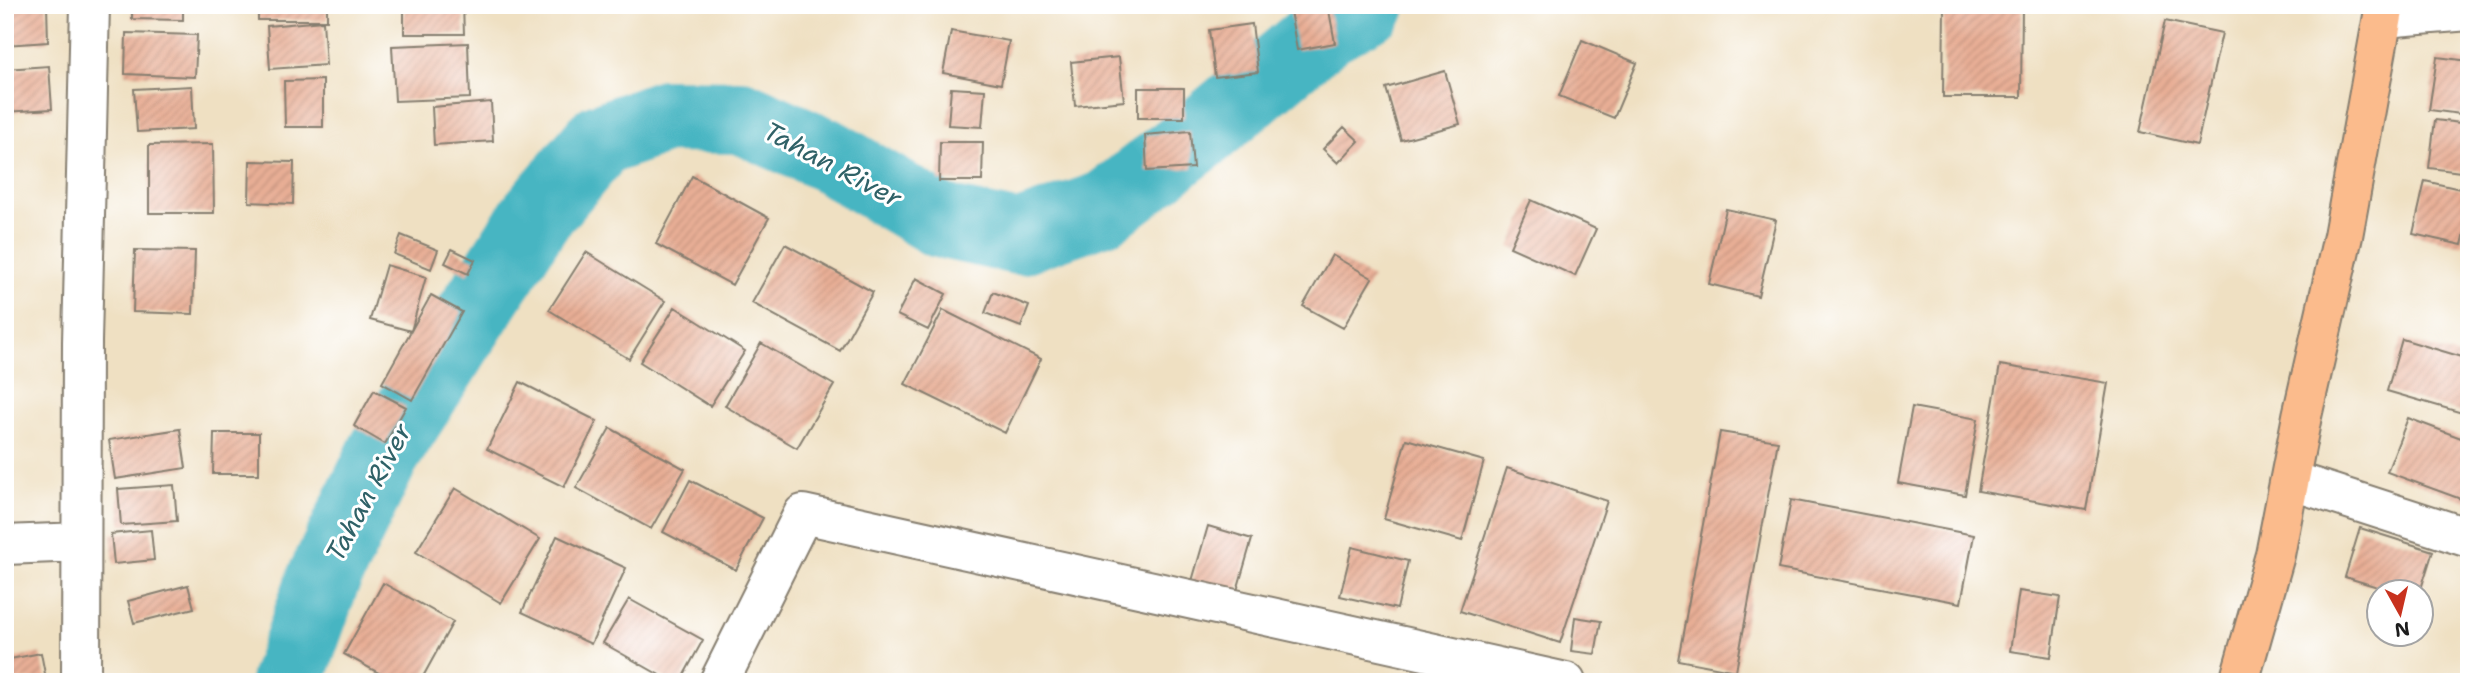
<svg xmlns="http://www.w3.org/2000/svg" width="2474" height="687" font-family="'Shantell Sans',sans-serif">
<defs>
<pattern id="building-hatch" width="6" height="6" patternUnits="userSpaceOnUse" patternTransform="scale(1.75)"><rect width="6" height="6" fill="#e8ae95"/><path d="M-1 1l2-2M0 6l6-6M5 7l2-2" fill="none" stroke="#c69580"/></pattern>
</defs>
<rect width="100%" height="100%" fill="#fff"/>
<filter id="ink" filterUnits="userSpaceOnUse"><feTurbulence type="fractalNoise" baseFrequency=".0143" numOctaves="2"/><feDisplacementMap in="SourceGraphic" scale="14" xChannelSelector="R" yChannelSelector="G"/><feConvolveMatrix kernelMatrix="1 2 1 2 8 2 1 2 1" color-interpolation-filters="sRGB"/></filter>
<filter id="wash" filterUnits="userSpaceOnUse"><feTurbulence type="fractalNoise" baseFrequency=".00686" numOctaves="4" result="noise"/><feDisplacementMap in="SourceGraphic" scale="28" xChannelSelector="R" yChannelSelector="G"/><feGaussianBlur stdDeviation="1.57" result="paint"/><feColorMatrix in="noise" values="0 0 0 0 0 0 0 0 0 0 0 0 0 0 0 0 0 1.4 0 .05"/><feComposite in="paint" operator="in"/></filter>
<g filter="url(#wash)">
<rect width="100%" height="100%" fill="#efe0c2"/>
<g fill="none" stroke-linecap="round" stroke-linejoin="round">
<!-- river -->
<path stroke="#47b5c2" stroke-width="74" d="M287,682L323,580L384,453L535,217L600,140L665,116L741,117L829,156L939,221L1018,238L1106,207L1201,134L1327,28L1369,5"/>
</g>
<g id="blocks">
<!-- building -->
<path fill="url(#building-hatch)" d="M5,5H47L48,42L5,45Z
M132,5H183V20L132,19Z
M258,5H327V20H258Z
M404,5H463L464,34H404Z
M1289,5H1328L1335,43L1297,50Z
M1944,5H2022L2021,97H1943Z
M323,21L326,65L270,69L267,26Z
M2165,21L2222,33L2197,145L2140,132Z
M1252,24L1258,72L1215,77L1209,30Z
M951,31L1009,41L1001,84L943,73Z
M126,33L197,35L195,77L125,74Z
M1582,40L1637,63L1614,118L1559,96Z
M468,43L470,98L395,101L392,46Z
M1119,57L1124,101L1075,106L1071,62Z
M2437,57L2469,61V115L2429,110Z
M49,66L52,109L5,112V69Z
M1445,71L1460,124L1401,140L1386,88Z
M323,80V127H285L284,81Z
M192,86L194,129L137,132L134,89Z
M951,88L985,90L982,127L948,125Z
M1138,88H1184V118H1138Z
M491,102L493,141L434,145L432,107Z
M2435,120L2469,124V173L2429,168Z
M1344,127L1359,141L1338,163L1323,149Z
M1190,131L1193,168L1147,171L1145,135Z
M940,142H983L982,181H939Z
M213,144L214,213H149V145Z
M250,161L294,162L293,204L249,202Z
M692,176L769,218L732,285L656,244Z
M2425,181L2469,191V215L2462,245L2413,234Z
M1531,200L1596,229L1575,276L1510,247Z
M1726,209L1776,220L1758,296L1709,284Z
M401,235L438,250L431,269L394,254Z
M785,244L873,292L840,351L752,303Z
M452,249L475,260L468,274L445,263Z
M135,250L195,251L193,314L133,312Z
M586,252L665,301L629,359L549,310Z
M1332,255L1372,278L1343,328L1303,306Z
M386,265L426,277L411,331L370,320Z
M916,278L946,294L928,330L897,315Z
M993,292L1029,306L1021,327L985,313Z
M431,295L462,312L412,400L382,383Z
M675,307L745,351L710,406L640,362Z
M943,310L1041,359L1005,433L905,384Z
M2402,339L2469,359V415L2387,391Z
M761,343L834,385L797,448L725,406Z
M2000,365L2108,383L2086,510L1978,491Z
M520,382L597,421L564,487L487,449Z
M374,390L406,407L385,444L354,426Z
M1912,407L1978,419L1965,495L1898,483Z
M2408,418L2469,441V502L2387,472Z
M610,428L685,469L651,529L576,488Z
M180,429L186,468L115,479L109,440Z
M1720,432L1778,441L1736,671L1678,660Z
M214,433H259V474H213Z
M1406,439L1484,461L1462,541L1384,519Z
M1507,468L1607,501L1560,643L1460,611Z
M690,480L763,518L736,570L663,532Z
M174,485L177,521L121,525L118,489Z
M455,488L540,539L501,603L416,552Z
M1791,500L1974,535L1961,603L1778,569Z
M1208,526L1252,539L1234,601L1190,588Z
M2360,528L2433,551L2420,592H2394L2345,577Z
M151,530L154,560L114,564L111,534Z
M557,536L626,568L591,644L522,612Z
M1352,547L1408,561L1397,609L1340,596Z
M383,583L453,622L420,682H395L344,654Z
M188,585L194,608L134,623L128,601Z
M2019,591L2060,597L2051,657L2010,651Z
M629,599L703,640L680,682H672L603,643Z
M1575,617L1601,621L1595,654L1571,651Z
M41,653L46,679L5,682V660Z"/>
</g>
</g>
<g filter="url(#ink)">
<use href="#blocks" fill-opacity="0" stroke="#867e6f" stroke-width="2"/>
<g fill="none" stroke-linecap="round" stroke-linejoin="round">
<defs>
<path id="minor" d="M2383,18L2469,11
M2290,480L2469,538
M5,545L81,542
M81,682L82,342L90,5
M719,682L803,514L1566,682"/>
<path id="highway" d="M2239,682L2275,555L2302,416L2343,236L2385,5"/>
</defs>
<!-- minor casing -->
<use href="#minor" stroke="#867e6f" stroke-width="42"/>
<!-- highway casing -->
<use href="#highway" stroke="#867e6f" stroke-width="42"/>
<!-- minor -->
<use href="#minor" stroke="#fff" stroke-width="38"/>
<!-- highway -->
<use href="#highway" stroke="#fbbb8c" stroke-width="38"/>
</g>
</g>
<g text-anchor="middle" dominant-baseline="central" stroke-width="6" stroke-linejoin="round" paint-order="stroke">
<!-- water labels -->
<g font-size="26" font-style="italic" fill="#2f6167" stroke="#fff">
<text transform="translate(833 164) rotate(28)">Tahan River</text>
<text transform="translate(368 492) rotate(-62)">Tahan River</text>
</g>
</g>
<!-- margin -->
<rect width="2474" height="687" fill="none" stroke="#fff" stroke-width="28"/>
<!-- north arrow -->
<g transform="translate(2400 613) rotate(172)"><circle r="33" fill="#ffffff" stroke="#a4a4a4" stroke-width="2"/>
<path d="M0-5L12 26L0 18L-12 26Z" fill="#c8321e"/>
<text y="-10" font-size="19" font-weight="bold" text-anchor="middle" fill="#1c1c1c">N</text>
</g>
</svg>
